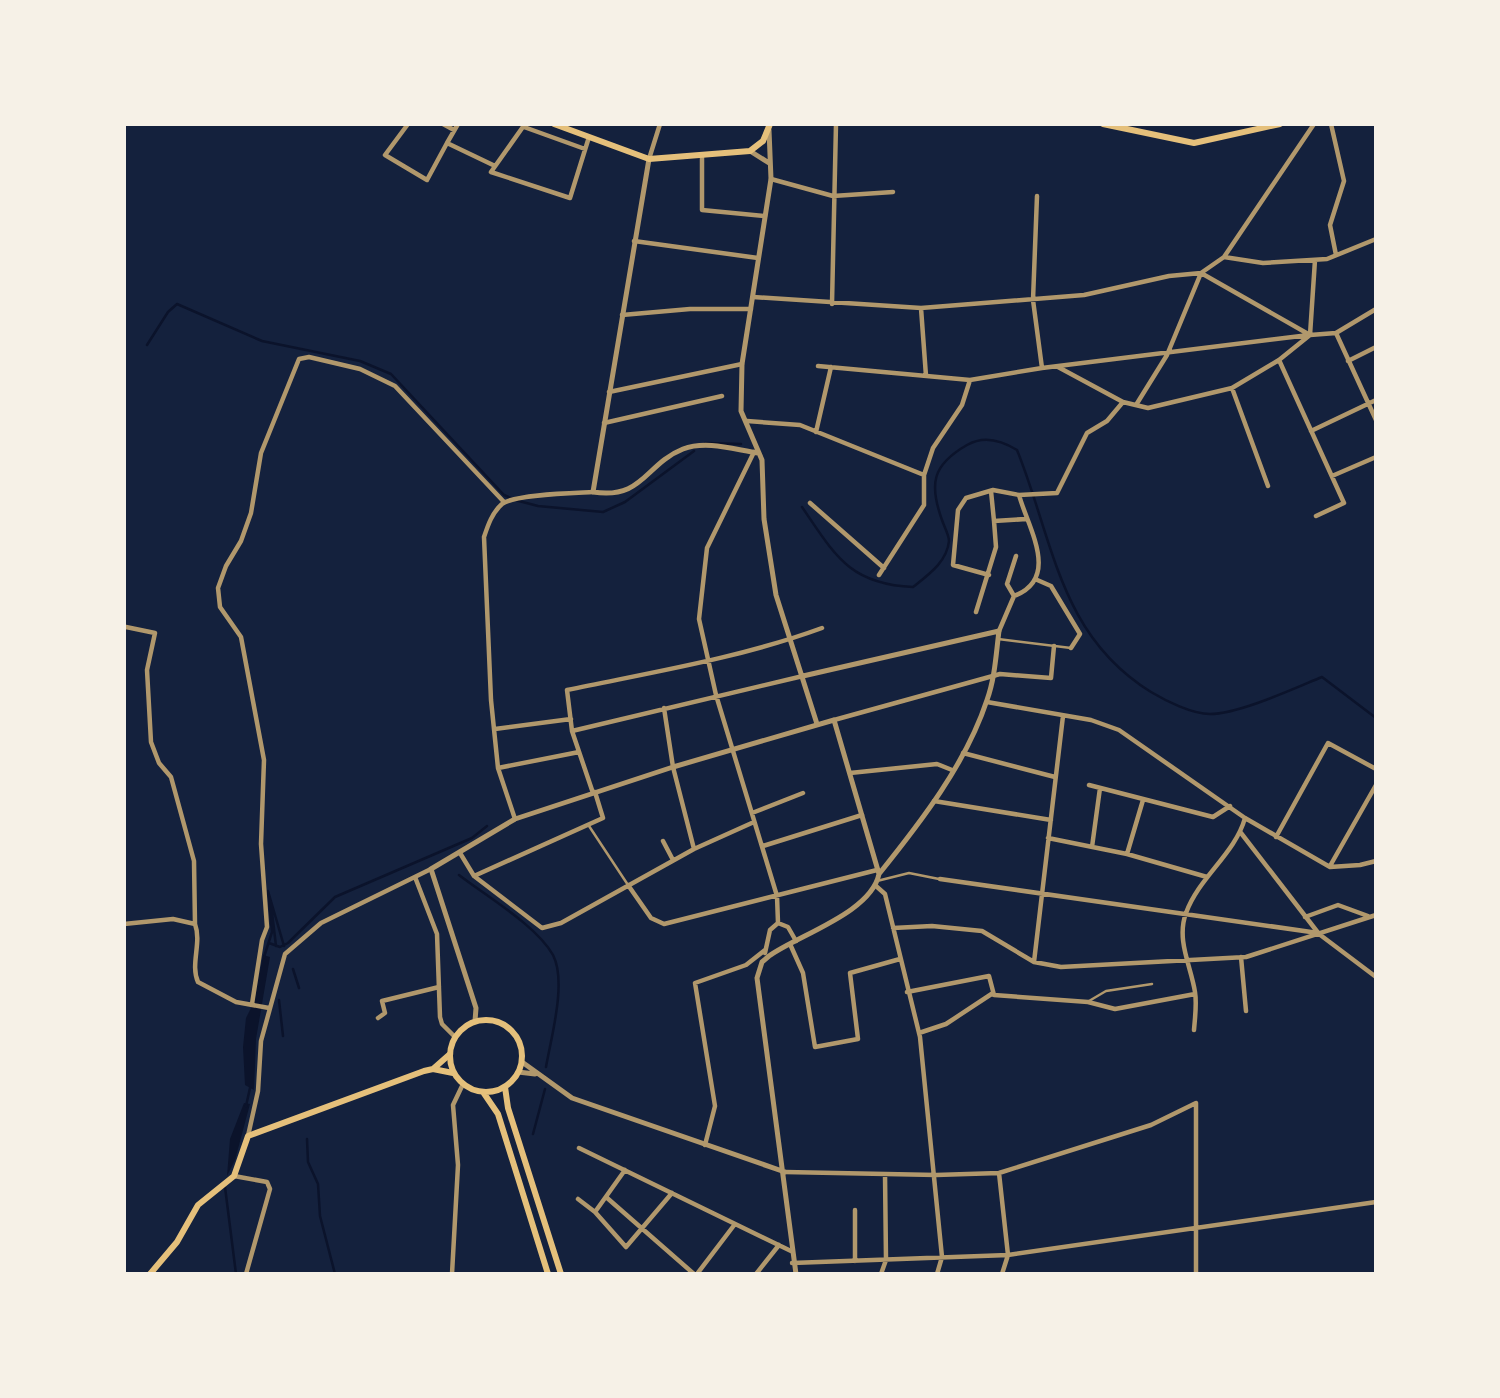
<svg xmlns="http://www.w3.org/2000/svg" width="1500" height="1398" font-family="Arial,sans-serif">
<rect width="100%" height="100%" fill="#14213d"/>
<!-- water -->
<path fill="#0b132b" d="M263,955L270,957L256,1039L254,1090L245,1085L243,1047L246,1018L254,1002Z
M244,1103L250,1104L235,1160L227,1176L230,1139Z"/>
<g fill="none" stroke-linecap="round" stroke-linejoin="round">
<!-- stream -->
<path stroke="#0b132b" stroke-width="2.5" d="M147,345L168,312L177,304L262,341L360,361L391,374L504,495L515,500L538,506L603,512L625,502L694,451
M705,443L741,444
M802,507C835,555 849,584 913,587C928,575 947,562 949,541C949,535 944,526 942,520C929,484 932,465 967,445C984,435 1001,440 1017,450C1054,542 1059,635 1151,692C1166,701 1192,714 1210,714C1239,714 1295,688 1322,677L1376,718
M459,875C486,896 536,925 553,955C567,982 551,1038 546,1067
M268,891L284,946
M271,904L276,946
M269,943L280,947L288,943L335,897L472,838L487,826
M264,957L272,932L268,891
M293,969L299,988
M279,1000L283,1036
M246,1106L250,1088
M533,1134L545,1089
M307,1139L308,1162L318,1184L320,1216L335,1274
M225,1187L236,1274"/>
<!-- pedestrian -->
<path stroke="#b1986c" stroke-width="2.5" d="M998,639L1071,648
M589,826L628,885
M877,881L909,873L939,879
M1089,1001L1106,991L1152,984"/>
<!-- minor -->
<path stroke="#b1986c" stroke-width="4.5" d="M408,124L385,155L427,180L447,143
M443,124L454,130
M458,124L447,143L493,165
M525,124L491,172L570,198L589,137
M1331,124L1344,181L1330,225L1336,255
M524,127L585,149
M702,156V210L765,216
M649,159L660,124
M771,179L833,196L893,192
M1037,196L1033,300L1042,368
M634,241L758,258
M1224,257L1263,263L1327,259L1376,239
M753,297L921,308L1084,295L1169,276L1201,273L1310,335
M832,304L836,124
M921,308L926,376
M622,315L690,309H751
M1336,333L1376,420
M1310,335L1315,260
M1279,360L1344,503L1316,516
M1348,361L1376,347
M818,366L970,380L1042,368L1309,335
M1058,367L1123,402L1148,408L1232,388L1279,360L1310,335L1336,333L1376,309
M1232,388L1268,486
M609,392L742,364
M1136,405L1167,355L1201,273L1224,257L1314,124
M747,421L800,425L924,475
M604,423L722,396
M1311,431L1376,400
M816,432L831,367
M754,452L707,548L699,619L716,695L777,896L778,923
M1332,476L1376,457
M991,491L994,521
M810,503L884,568
M879,575L924,505V475L933,448L962,405L970,380
M989,575L953,565L958,510L966,498L993,490L1019,495L1057,493L1087,433L1107,421L1123,402
M1035,579L1051,586L1080,634L1071,648
M1014,596L1007,584L1016,556
M976,612L996,547L994,521L1026,519
M126,627L155,633L147,670L151,742L159,763L171,777L194,861L195,924
M999,631L1014,596C1061,578 1028,528 1019,495
M987,702L1091,720L1119,730L1245,818L1330,867L1360,865L1376,861
M664,708L673,767L694,849
M834,720L1000,674L1051,678L1054,646
M495,729L571,719
M572,731L803,676
M963,753L1055,777
M498,768L579,752
M850,773L937,764L952,770
M1089,785L1213,817L1230,806
M593,793L572,731L567,690C653,672 740,658 822,628
M934,801L1051,820
M752,813L803,793
M515,819L498,768L491,700L484,537C488,525 492,513 502,504C515,494 575,493 593,492
M1241,833L1319,934L1376,977
M1276,837L1328,743L1376,769
M1048,838L1127,854L1207,877
M663,841L673,860
M763,846L862,815
M1092,847L1100,788
M460,853L474,876L542,928L561,923L694,849L754,822
M1127,854L1143,800
M1330,866L1376,785
M474,876L603,818L595,792
M415,877L437,934L440,1017L442,1024L455,1037
M940,879L1318,933
M628,885L651,918L664,924L877,870
M876,886L885,894L920,1037L942,1257L937,1274
M1305,917L1338,905L1368,916
M778,923L788,927L796,941
M124,924L173,919L195,924C202,943 190,964 198,982L236,1002L269,1008
M893,928L932,926L982,931L1034,962L1061,967L1246,957L1376,915
M790,944L803,973L815,1047L858,1039L850,973L900,959
M765,953L770,930L778,923
M1241,957L1246,1011
M1034,962L1063,716
M907,992L989,976L994,995L1088,1002L1115,1009L1195,994
M252,1004L262,940L267,927L261,844L264,760L241,637L220,607L218,588L226,566L241,541L251,513L261,453L299,359L309,357L360,369L395,386L504,502
M378,1018L385,1013L382,1001L439,987
M1194,1030C1195,1017 1197,1004 1195,992C1191,966 1176,940 1186,913C1199,877 1235,854 1245,818
M919,1033L946,1024L993,993
M248,1136L258,1091L261,1041L285,954L321,923L431,869
M705,1145L715,1106L695,983L746,965L765,950
M579,1148L791,1251
M785,1172L936,1175L999,1173L1151,1125L1196,1103V1274
M999,1173L1008,1255L1002,1274
M234,1176L267,1182L270,1189L246,1274
M606,1197L694,1274
M578,1199L595,1212L626,1247L672,1193
M855,1210V1261
M595,1212L625,1170
M792,1263L1008,1255L1376,1202
M452,1274L458,1165L453,1105L463,1084
M697,1274L735,1224
M756,1274L779,1245
M881,1274L886,1260L885,1174"/>
<!-- tertiary -->
<path stroke="#b1986c" stroke-width="5" d="M769,130L771,179L742,364L741,411L762,460L764,519L776,595L817,724
M750,151L769,163
M649,159L593,492C643,500 645,464 683,449C707,440 736,450 759,453
M803,676L999,631C996,654 995,678 987,700C966,764 920,823 879,874
M475,1021L476,1008L431,869L515,819L673,767L834,720L879,874C871,913 798,935 769,956L762,962L757,978L796,1274
M522,1062L572,1098L785,1172
M518,1072L535,1074"/>
<!-- secondary -->
<path stroke="#e5c07b" stroke-width="6" d="M554,124L649,159L750,151L763,141L770,124
M1103,124L1194,143L1280,124
M433,1069L450,1054
M150,1274L177,1242L198,1205L234,1176L248,1136L424,1071L433,1069L453,1073"/>
<!-- primary -->
<path stroke="#e5c07b" stroke-width="6" d="M450 1056a36 36 0 1 1 72 0a36 36 0 1 1-72 0Z
M505,1087L508,1108L561,1274
M483,1092L498,1114L548,1274"/>
</g>
<!-- border -->
<rect width="1500" height="1398" fill="none" stroke="#f6f1e7" stroke-width="252"/>
</svg>
